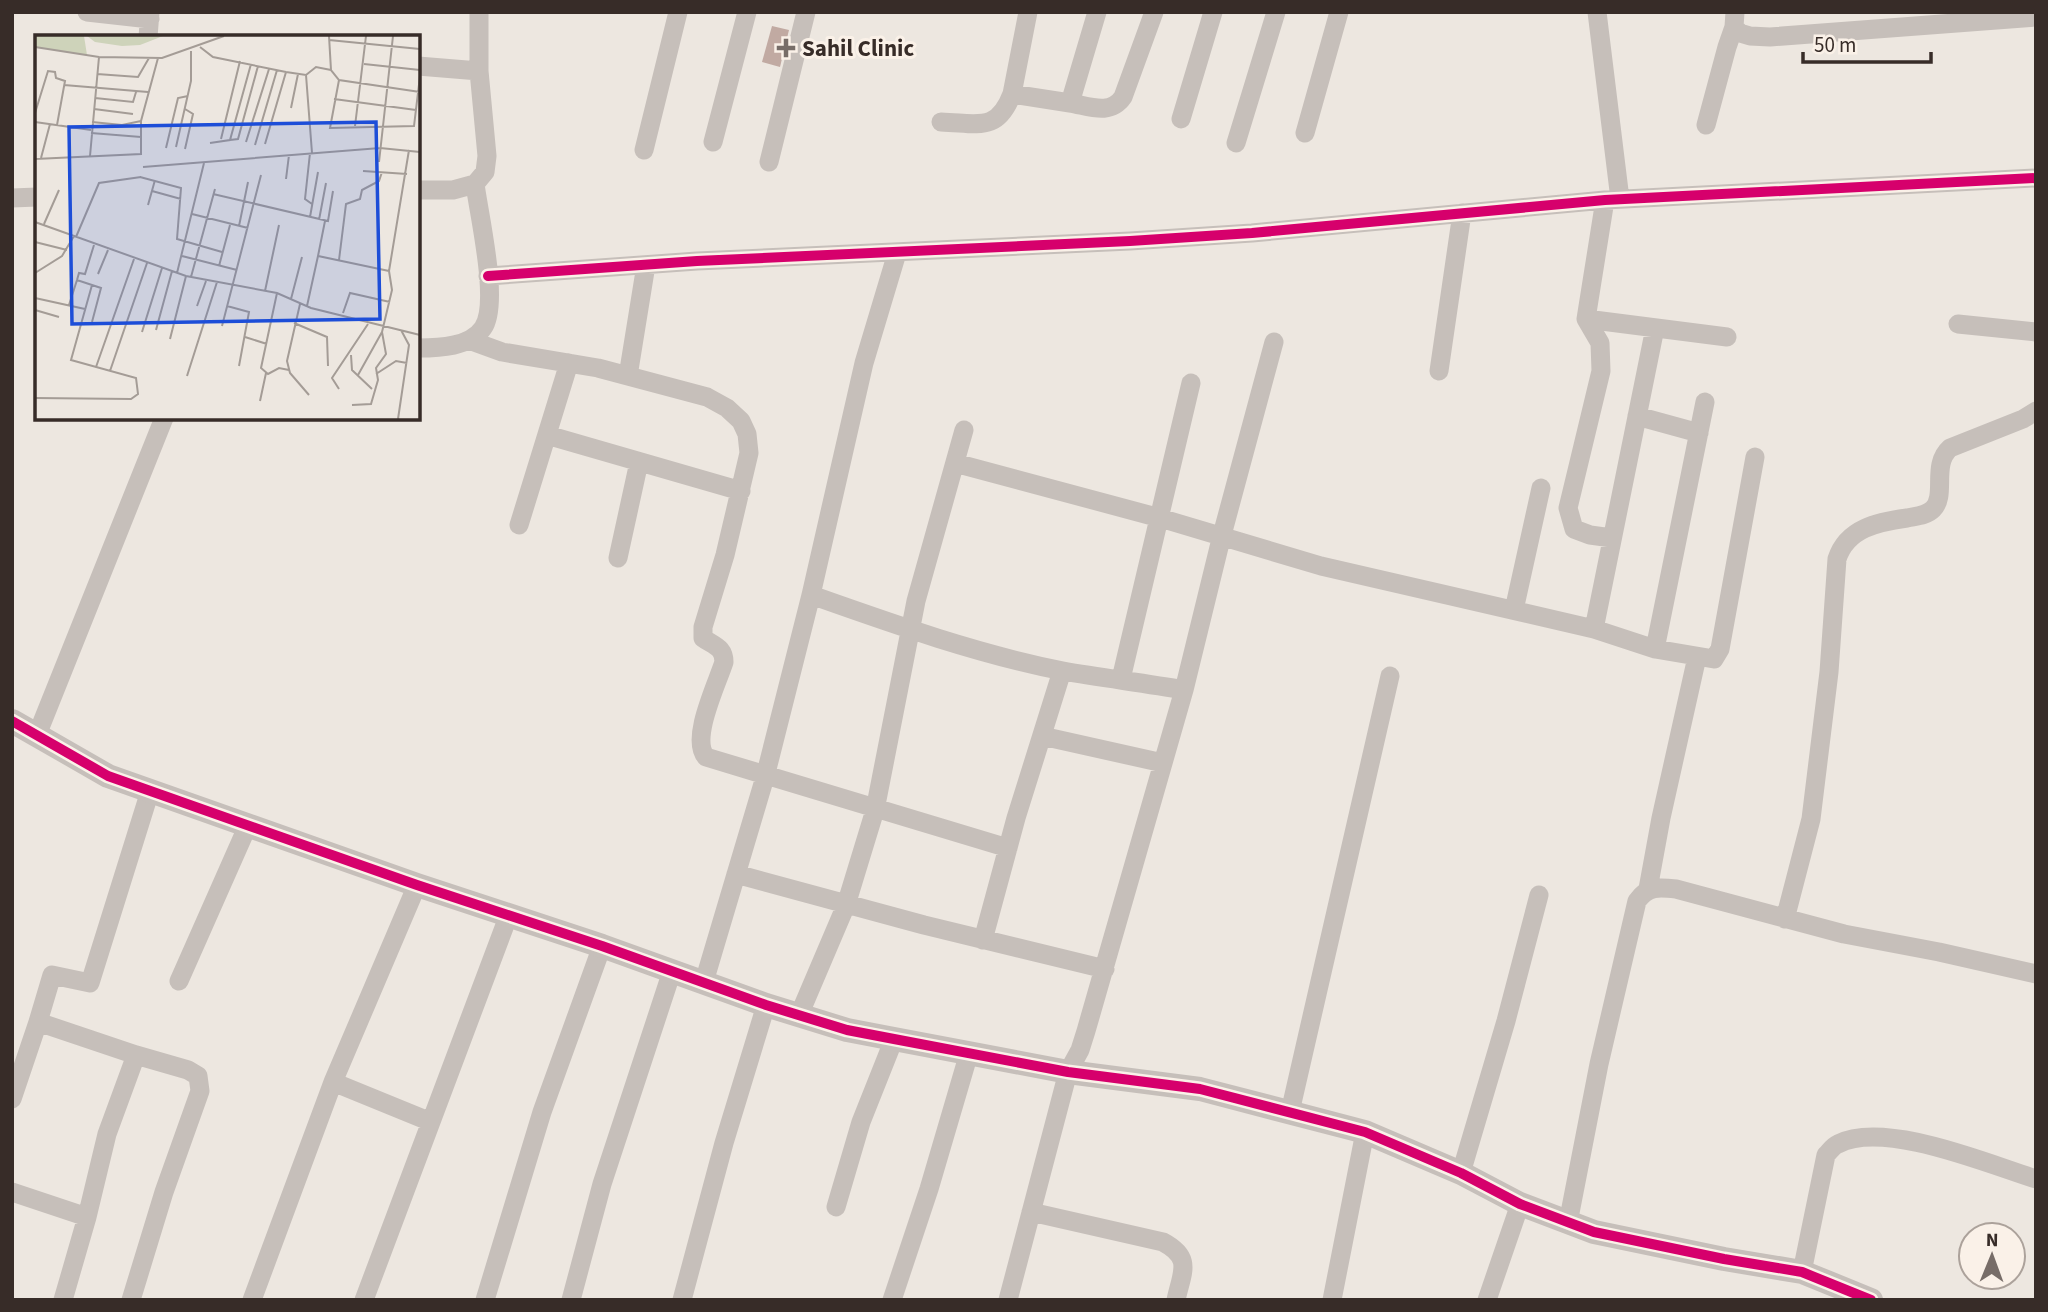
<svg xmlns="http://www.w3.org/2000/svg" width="2048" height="1312" font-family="'Source Sans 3',sans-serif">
<rect width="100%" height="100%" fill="#ede7e0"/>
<!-- building -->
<path fill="#c1aaa2" d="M772,26L789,30L780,67L762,62Z"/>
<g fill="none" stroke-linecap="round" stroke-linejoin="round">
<!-- minor -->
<path stroke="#c6bfba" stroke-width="19" d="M87,12L150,19
M1597,12L1620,199
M1735,12L1734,27L1740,33L1750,36L1770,37L2036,17
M148,37L150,12
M418,66L479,71
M1012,94L1028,12
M1070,103C1089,106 1110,116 1123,97L1154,12
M1181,119L1213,12
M941,122C978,123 997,133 1012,94L1070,103L1097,12
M1706,125L1727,47L1734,27
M1305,133L1339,12
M713,142L747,12
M1236,143L1276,12
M644,150L678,12
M769,162L806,12
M418,190H453L475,184L485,172L487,156L479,71V12
M12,198L37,197
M1605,200L1586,319L1600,343L1601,371L1568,508L1574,529L1590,535L1612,538
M488,276L697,261L1130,241L1252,233L1605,200L2036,178
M1586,319L1727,337
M1958,324L2036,332
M469,340L502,352L598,368L707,397L727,408L741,421L747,434L749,453L725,555L703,627V638C714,646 724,647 724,662C717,684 690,739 706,757L1008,848
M418,348C439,348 470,347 483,328C500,304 479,215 475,184
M1439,371L1462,213
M628,376L646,265
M1637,416L1699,433
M547,435L741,491
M955,463L1160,518L1321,566L1594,629L1655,649L1714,659L1720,649L1755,457
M519,525L569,363
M618,558L639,462
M811,595C893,624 977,654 1063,671C1103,678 1144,683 1184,690
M1514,610L1541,488
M1594,629L1655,328
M1655,649L1705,402
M1121,679L1191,383
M37,735L164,418
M1042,736L1163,763
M736,874L924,925L1105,969
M1648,889L1661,818L1697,657
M1785,919L1811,819L1829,672L1837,559C1847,528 1878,522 1907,518C1916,516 1926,516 1933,509C1947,495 1931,465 1950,448L2023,419L2036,411
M983,940L1016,818L1062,671
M179,981L248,825
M704,982L765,777L811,595L864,363L897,253
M800,1013L846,905L875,810L916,601L964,430
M38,1022L52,975L90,983L150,791
M333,1082L431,1122
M12,1099L38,1022L136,1055L188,1070L198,1076L200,1091L164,1192L131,1300
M1290,1112L1390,676
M1461,1173L1506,1021L1539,895
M12,1192L87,1217
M836,1207L861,1122L894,1039
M1031,1212L1163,1242C1193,1258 1182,1272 1176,1300
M1568,1223L1599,1064L1637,901C1648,886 1658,887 1676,889L1844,934L1939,952L2036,974
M1802,1272L1826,1155C1830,1151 1833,1146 1838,1144C1884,1120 1988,1164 2036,1179
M63,1300L87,1217L107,1134L136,1055
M252,1300L333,1082L417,885
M364,1300L508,917
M485,1300L542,1112L602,946
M571,1300L602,1184L672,971
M682,1300L724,1143L766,1005
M892,1300L929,1189L969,1053
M1008,1300L1068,1072L1080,1050L1086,1031L1184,690L1222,535L1274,342
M1332,1300L1365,1132
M1487,1300L1520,1204"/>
<!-- tertiary -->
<path stroke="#c6bfba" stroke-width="24" d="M12,721L108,776L417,885L602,946L766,1005L847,1030L894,1039L1068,1072L1200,1089L1365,1132L1461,1173L1520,1204L1594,1232L1724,1259L1802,1272L1871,1300"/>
<defs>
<path id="cycleway" d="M488,276L697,261L1130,241L1252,233L1605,200L2036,178
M12,721L108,776L417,885L602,946L766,1005L847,1030L894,1039L1068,1072L1200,1089L1365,1132L1461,1173L1520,1204L1594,1232L1724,1259L1802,1272L1871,1300"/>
</defs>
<!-- cycleway casing -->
<use href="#cycleway" stroke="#faf1e8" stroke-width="15"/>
<!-- cycleway -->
<use href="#cycleway" stroke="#d6006c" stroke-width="10"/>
</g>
<!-- markers -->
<path fill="#776d68" stroke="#faf1e8" stroke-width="2.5" d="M782.5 37.5h7v7h7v7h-7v7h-7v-7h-7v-7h7z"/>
<g text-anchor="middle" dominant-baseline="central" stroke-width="6" stroke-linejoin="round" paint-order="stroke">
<!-- poi labels -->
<g font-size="23" font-weight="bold" fill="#372c28" stroke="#faf1e8" text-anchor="start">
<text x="802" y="48">Sahil Clinic</text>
</g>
</g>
<!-- overview -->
<g transform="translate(35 35)">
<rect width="385" height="385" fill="#ede7e0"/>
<path d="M0,1H49L52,20L0,12ZM52,1H128L105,10L87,11L60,7Z" fill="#ced3ba"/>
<path fill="none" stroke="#a49c96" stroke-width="2" d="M294,1L296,35L304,45L385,57M294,5L385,14M0,12L64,22L127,23L189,1M165,12L178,22L251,37L271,40L281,32L296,35M329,29L385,35M62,39L103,42L114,23M271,40L277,118M304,45L295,93L379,91L385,41M29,50L113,57M60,63L98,67L101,57M299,64L381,75M256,73L263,39M59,74L98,79M0,78L13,36L20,37L21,43L30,46L22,90M0,87L56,95M57,87L87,90L106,86M320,91L331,1M56,98L106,102M186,104L205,26M195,105L203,104L223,31M211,107L234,34M175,108L195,105L216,29M230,109L251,37M220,110L242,35M141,112L156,46V16M131,113L143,63L153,61M150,114L158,79L150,74M275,118L270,164L277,169M55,121L64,22M6,123L15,89M0,124L106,119V86L123,23M344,127L358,1M108,132L345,113L385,117M328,136L372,139M105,142L146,153L142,204L187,217M251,144L254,120M117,156L146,164M178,159L293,186L298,156M113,170L120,145M157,179L213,193M275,182L283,137M284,185L291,148M0,187L151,241L242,258L276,273L385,300M9,189L24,155M204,191L213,147M41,202L64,148L106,142M0,207L32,215M147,221L202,235M283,221L290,186M304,225L311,169L325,164L327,155L344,146L347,137M184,231L195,190M0,238L27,221L39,201M142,238L169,128M63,239L73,215M156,242L180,154M42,245L44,238L50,239L59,210M230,256L244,190M242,258L226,333L233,339L244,333L254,335M0,263L50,274M256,264L267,222M265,269L252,326L255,338L274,360M34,270L42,245L66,253L57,287M162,271L171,246M192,271L214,277L204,331M272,271L283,221L354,236M0,275L24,282M308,278L315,258L355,267M259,288L292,302L293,331M187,291L226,140M121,295L137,236M107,297L127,233M210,302L232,309M135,304L151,241M316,320L317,335L337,354M61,332L99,224M75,336L112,228M341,339L361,326L372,328M323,340L347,297M152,341L182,247M304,354L297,343L333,289M0,363L96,364L103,359L101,343L36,325L57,250M225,366L231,338M317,370L336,369L343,345L341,333L351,319L347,297L357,255L354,236L374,115M363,384L374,310L366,295"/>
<path fill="#1d4ed8" fill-opacity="0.15" stroke="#1d4ed8" stroke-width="3.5" d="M341,87L345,284L37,289L34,92Z"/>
<rect width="385" height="385" fill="none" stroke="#372c28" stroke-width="3.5"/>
</g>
<!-- border -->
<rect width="2048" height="1312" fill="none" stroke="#372c28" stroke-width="28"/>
<!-- north arrow -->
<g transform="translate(1992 1256) rotate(1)"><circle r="33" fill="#faf1e8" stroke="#aca29b" stroke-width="2"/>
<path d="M0-5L12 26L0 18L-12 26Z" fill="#776d68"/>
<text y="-10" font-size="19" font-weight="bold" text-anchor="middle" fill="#372c28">N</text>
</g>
<!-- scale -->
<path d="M1803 52v10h128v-10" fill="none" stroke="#372c28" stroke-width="3.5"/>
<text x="1814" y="52" font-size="21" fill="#372c28" stroke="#faf1e8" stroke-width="5" paint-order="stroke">50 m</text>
</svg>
